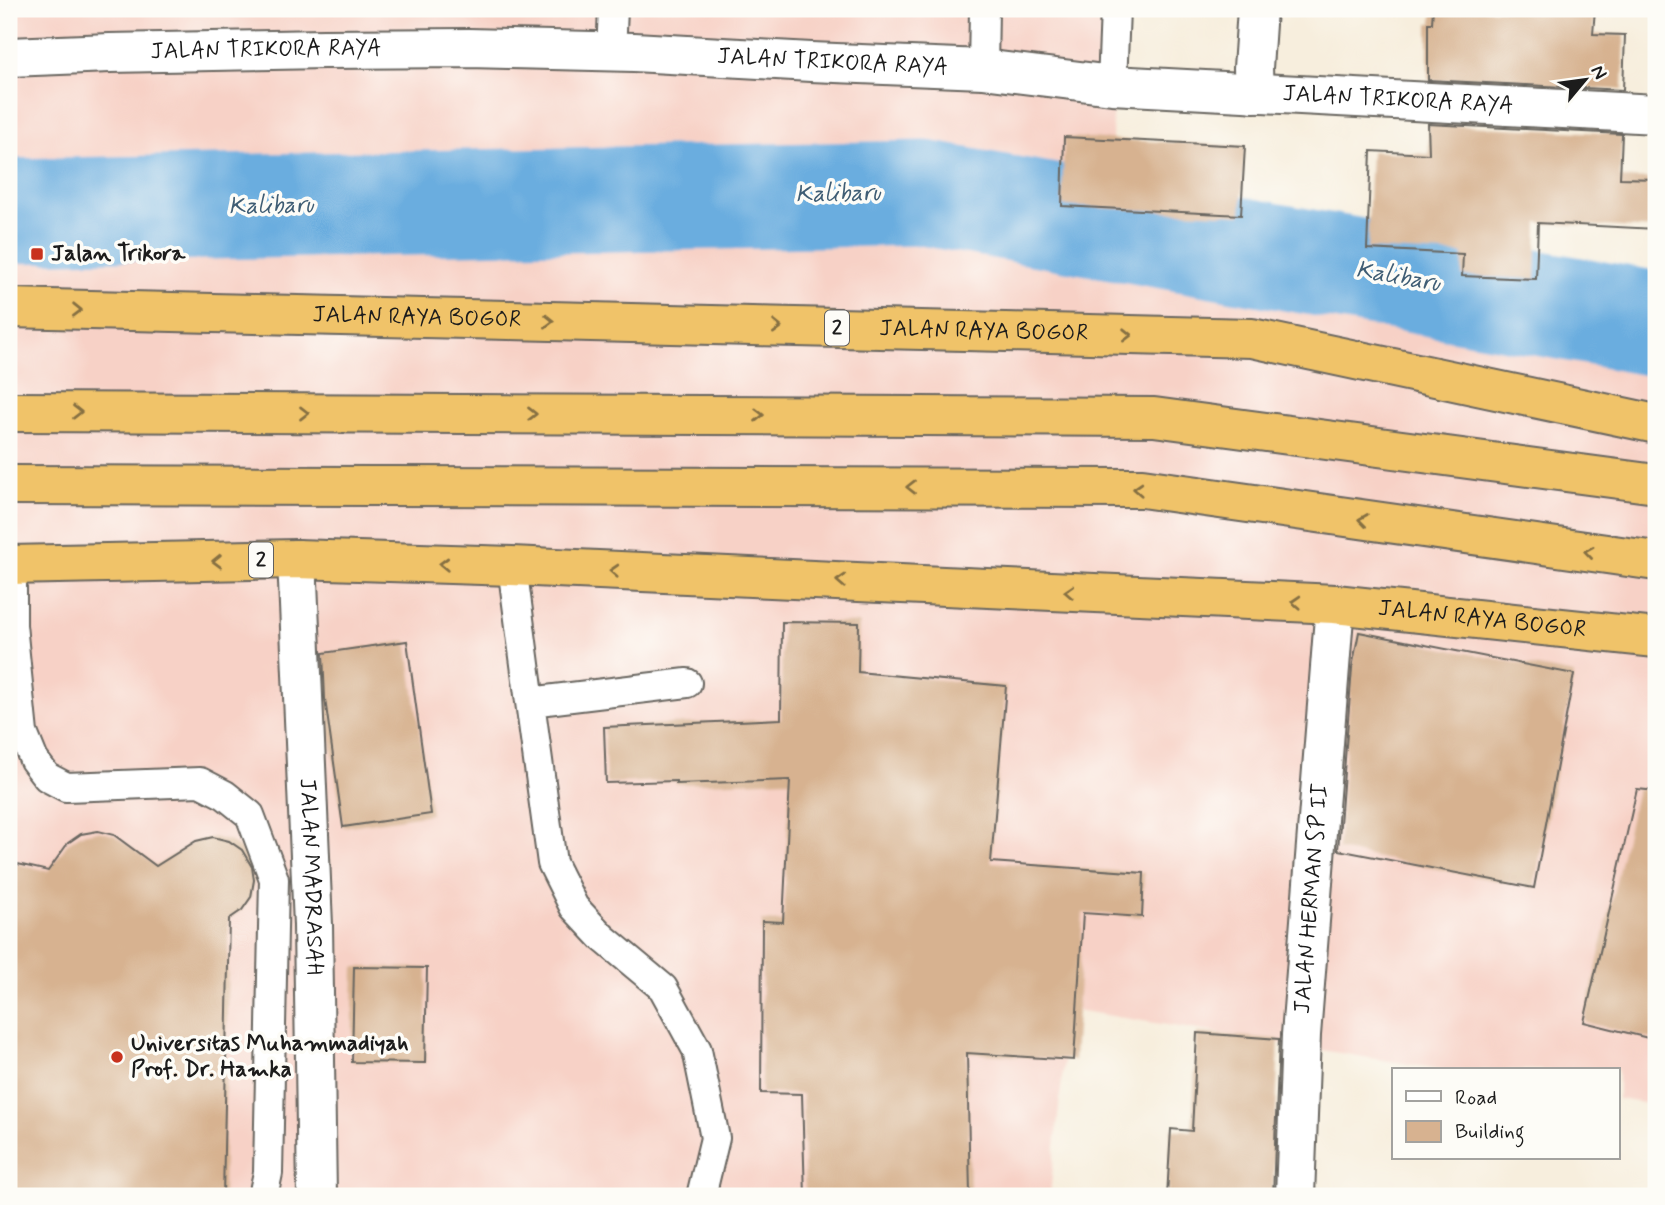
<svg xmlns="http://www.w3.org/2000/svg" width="1665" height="1205" font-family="Mynerve,sans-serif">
<rect width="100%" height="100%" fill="#fdfcf7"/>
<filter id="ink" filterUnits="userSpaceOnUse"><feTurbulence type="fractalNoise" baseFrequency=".0143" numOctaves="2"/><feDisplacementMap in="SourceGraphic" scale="14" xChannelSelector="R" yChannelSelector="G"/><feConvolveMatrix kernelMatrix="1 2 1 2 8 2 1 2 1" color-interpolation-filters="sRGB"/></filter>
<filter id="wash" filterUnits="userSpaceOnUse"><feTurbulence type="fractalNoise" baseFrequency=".00686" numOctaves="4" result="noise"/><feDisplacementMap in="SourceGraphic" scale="28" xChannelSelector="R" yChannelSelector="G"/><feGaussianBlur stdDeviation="1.57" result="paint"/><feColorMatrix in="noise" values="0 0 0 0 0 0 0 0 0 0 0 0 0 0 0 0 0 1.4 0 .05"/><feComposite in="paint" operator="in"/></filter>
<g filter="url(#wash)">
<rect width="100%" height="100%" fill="#f7eedd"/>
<!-- built -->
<path fill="#f7d1c6" d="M9,9H1115L1110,235L1656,313V1105L1618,1099V1070H1444L1069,1009L1050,1196H9Z"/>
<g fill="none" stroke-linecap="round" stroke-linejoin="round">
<!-- river -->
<path stroke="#6aaddf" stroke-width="105" d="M9,211L924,193L1656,324"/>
</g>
<g id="blocks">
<!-- building -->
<path fill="#d7b290" d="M1433,9H1595L1593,34L1625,35L1623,90L1428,80V23H1432Z
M1428,124L1622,134L1620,178L1656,179V229L1538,223L1536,279L1462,276L1463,254L1367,249L1371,151L1429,154Z
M1064,137L1245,146L1241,215L1062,206Z
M782,622L859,623L858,672L1006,686L991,862L1144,873L1142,917L1083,913L1074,1060L967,1053L970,1195L805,1196L802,1094L761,1093L762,921L783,922L790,780L676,784V781L606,783L604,727L781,719Z
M1359,632L1574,674L1534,888L1338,850L1352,668Z
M407,641L431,814L343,827L325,699L323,653Z
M1637,789L1656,791V1040L1584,1022Z
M98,831L114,835L156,866L196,841L213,837L229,841L242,850L252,867L254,880L251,897L242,910L229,919L223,1196H9V862L48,871L68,843L81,834Z
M354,967L427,968L425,1063L352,1062Z
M1197,1033L1279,1039L1273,1196H1167L1171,1129L1192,1131Z"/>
</g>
</g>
<g filter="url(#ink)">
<use href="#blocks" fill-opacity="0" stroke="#696660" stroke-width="2"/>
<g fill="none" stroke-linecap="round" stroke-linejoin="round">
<defs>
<path id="service" d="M611,52L613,9
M983,69L984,9
M1112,85L1115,9
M12,565V625L23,733L34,760L47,777L66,787L200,782L225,795L250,815L274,879L268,1173L263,1196
M512,566L530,702L552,863L574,907L603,938L663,988L697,1050L715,1138L701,1196
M530,702L687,683"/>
<g id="minor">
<path d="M1254,93L1253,68L1257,9"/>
<path id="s1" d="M297,559L313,925L317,1196"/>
<path id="s2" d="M1295,1196L1301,1035L1335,604"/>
</g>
<g id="tertiary">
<path id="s3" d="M9,57L110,53L324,49L469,48L634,52L811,62L983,69L1112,85L1656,114"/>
</g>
<g id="trunk">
<path id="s4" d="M9,308L1252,338L1656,424"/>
<path d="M9,412L1154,417L1656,484"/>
<path d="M9,485L1142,488L1656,561"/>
<path id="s5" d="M9,565L297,559L512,566L1335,604L1656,638"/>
</g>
</defs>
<!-- service casing -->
<use href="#service" stroke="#696660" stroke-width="32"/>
<!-- minor casing -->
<use href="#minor" stroke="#696660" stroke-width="42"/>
<!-- tertiary casing -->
<use href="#tertiary" stroke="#696660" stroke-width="42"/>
<!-- trunk casing -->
<use href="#trunk" stroke="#696660" stroke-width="42"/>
<!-- service -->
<use href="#service" stroke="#fff" stroke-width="28"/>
<!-- minor -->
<use href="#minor" stroke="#fff" stroke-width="38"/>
<!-- tertiary -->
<use href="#tertiary" stroke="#fff" stroke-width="38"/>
<!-- trunk -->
<use href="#trunk" stroke="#f0c369" stroke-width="38"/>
</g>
<!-- one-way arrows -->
<defs><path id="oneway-chevron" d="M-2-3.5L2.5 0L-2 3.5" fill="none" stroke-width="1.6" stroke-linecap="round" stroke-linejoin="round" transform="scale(1.75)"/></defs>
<g stroke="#867042">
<use href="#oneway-chevron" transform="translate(77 310) rotate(1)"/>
<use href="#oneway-chevron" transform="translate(549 321) rotate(1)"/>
<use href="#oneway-chevron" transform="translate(777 327) rotate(1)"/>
<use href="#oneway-chevron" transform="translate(1127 335) rotate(1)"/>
<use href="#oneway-chevron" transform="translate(77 412)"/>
<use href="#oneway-chevron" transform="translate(304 413)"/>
<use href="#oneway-chevron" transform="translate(532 414)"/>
<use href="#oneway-chevron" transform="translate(759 415)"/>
<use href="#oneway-chevron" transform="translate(911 487) rotate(-180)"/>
<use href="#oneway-chevron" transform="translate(1138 489) rotate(-177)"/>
<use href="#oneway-chevron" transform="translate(1363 520) rotate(-172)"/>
<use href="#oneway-chevron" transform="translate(1589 552) rotate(-172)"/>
<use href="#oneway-chevron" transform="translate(217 561) rotate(179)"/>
<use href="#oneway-chevron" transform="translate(444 564) rotate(-178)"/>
<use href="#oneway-chevron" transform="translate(614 571) rotate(-177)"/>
<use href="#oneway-chevron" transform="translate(841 581) rotate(-177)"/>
<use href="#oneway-chevron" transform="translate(1069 592) rotate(-177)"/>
<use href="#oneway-chevron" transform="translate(1296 602) rotate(-177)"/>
</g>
</g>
<!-- markers -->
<g fill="#c8321e" stroke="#fdfcf7" stroke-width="2.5">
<rect x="30" y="247" width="14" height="14" rx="3.5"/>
<circle cx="117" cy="1057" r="7"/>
</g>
<g text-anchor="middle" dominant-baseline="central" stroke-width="7" stroke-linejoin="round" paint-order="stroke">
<!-- shield labels -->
<g fill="#fdfcf7" stroke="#605f5e" stroke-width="2">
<rect x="825" y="310.5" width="24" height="35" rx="5"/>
<rect x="249" y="542.5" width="24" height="35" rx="5"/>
</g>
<g font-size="21" font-weight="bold" fill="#1c1c1c">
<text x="837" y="328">2</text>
<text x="261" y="560">2</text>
</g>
<!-- street labels -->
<g font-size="23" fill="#1c1c1c" stroke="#fdfcf7">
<text stroke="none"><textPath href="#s3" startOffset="257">JALAN TRIKORA RAYA</textPath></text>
<text stroke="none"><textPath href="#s3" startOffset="824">JALAN TRIKORA RAYA</textPath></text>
<text stroke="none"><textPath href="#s3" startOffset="1391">JALAN TRIKORA RAYA</textPath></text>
<text stroke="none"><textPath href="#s4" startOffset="408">JALAN RAYA BOGOR</textPath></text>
<text stroke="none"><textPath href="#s4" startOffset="975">JALAN RAYA BOGOR</textPath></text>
<text stroke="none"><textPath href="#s5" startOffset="1475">JALAN RAYA BOGOR</textPath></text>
<text stroke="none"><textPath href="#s1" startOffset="318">JALAN MADRASAH</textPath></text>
<text stroke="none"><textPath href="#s2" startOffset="298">JALAN HERMAN SP II</textPath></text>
</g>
<!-- poi labels -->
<g font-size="23" font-weight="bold" fill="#1c1c1c" stroke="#fdfcf7" text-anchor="start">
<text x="51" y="254">Jalan Trikora</text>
<text x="131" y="1044">Universitas Muhammadiyah<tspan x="131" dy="26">Prof. Dr. Hamka</tspan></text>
</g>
<!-- water labels -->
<g font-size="24" font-style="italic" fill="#3f5d74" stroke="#fdfcf7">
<text transform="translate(838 194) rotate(-1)">Kalibaru</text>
<text transform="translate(271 206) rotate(-1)">Kalibaru</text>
<text transform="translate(1398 277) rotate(10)">Kalibaru</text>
</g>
</g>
<!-- margin -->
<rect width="1665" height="1205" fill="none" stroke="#fdfcf7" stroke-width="35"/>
<!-- legend -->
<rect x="1392" y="1068" width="228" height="91" fill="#fdfcf7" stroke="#a3a29f" stroke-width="2"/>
<rect x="1406" y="1091" width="35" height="10" fill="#ffffff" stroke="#a3a29f" stroke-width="2"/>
<text x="1455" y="1104" font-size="21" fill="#1c1c1c">Road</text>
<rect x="1406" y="1121" width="35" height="21" fill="#d7b290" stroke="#a3a29f" stroke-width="2"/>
<text x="1455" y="1138" font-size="21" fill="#1c1c1c">Building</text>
<!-- north arrow -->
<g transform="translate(1585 80) rotate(61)" stroke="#fdfcf7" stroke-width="5" paint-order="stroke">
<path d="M0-5L12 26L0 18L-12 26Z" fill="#1c1c1c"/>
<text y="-10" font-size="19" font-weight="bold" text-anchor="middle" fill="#1c1c1c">N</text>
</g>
</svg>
